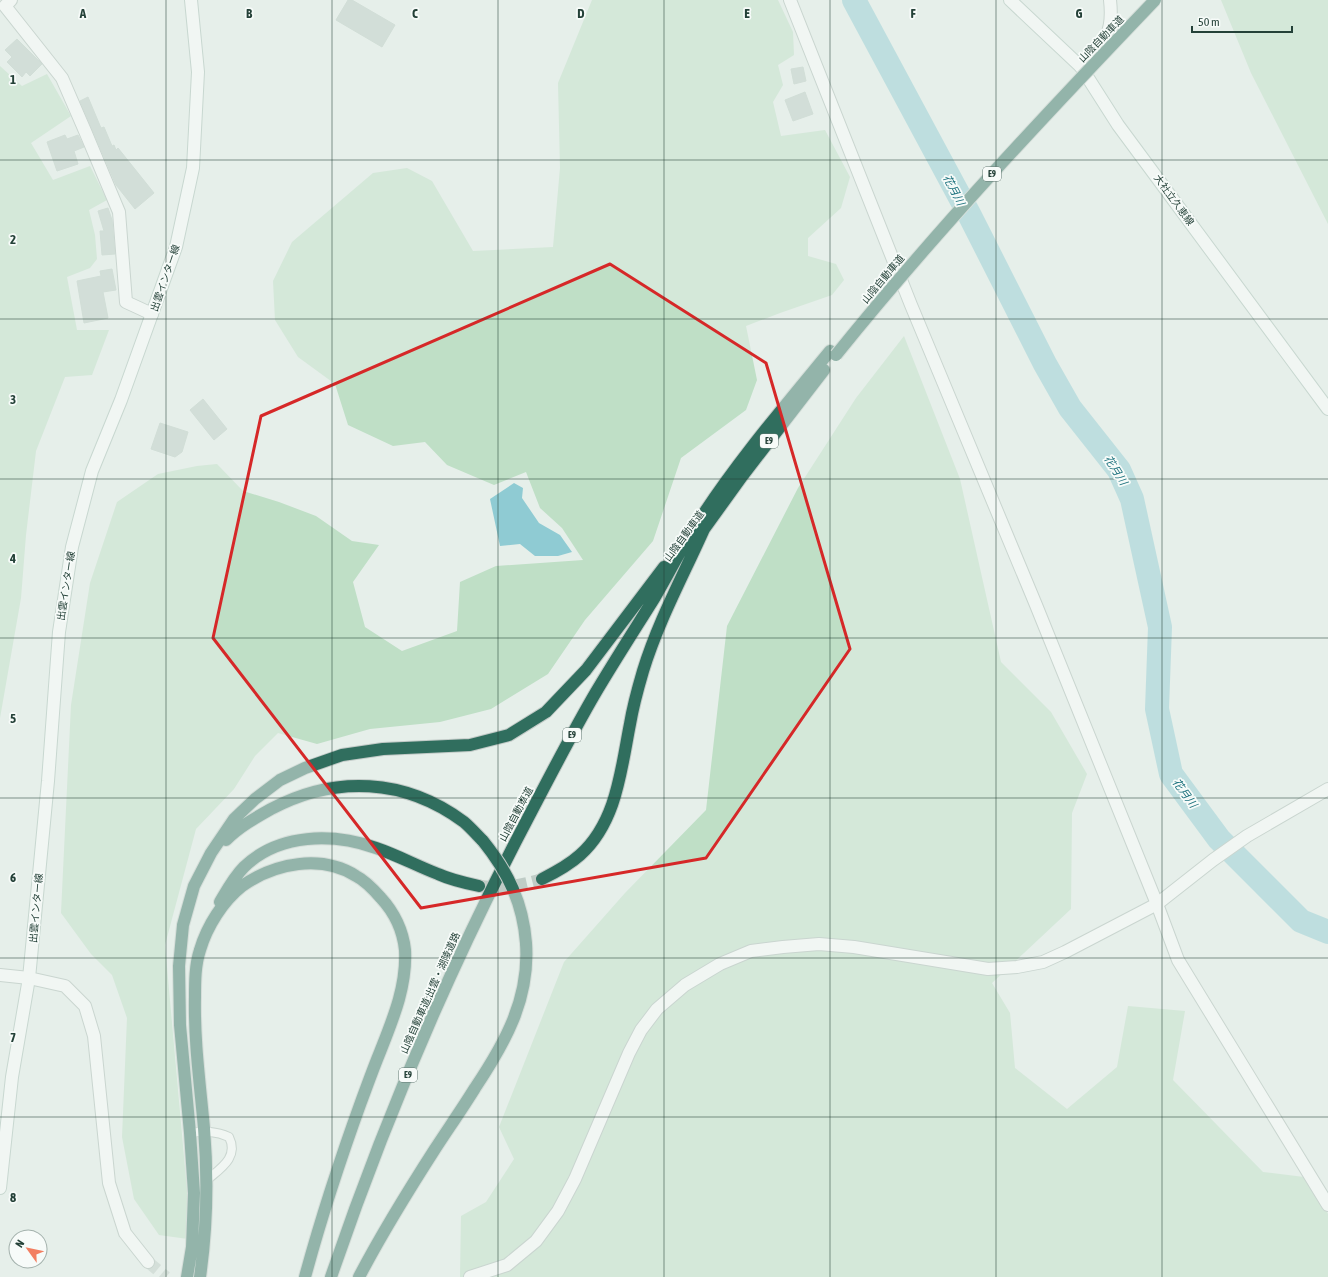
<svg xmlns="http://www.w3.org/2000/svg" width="1328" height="1277" font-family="'Asap Condensed','Noto Sans JP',sans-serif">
<rect width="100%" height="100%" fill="#e6efea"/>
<!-- green -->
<path fill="#bfdfc6" d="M592,0H778L793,32L794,55L778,65L783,85L773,102L781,136L825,130L850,177L841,208L808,238V256L836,264L844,280L832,295L780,313L746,326L757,380L746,410L681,458L653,541L585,620L548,674L491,709L440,722L370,729L317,744L278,733L255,756L234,789L196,829L165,945L187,1190L188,1239L159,1235L134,1199L122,1137L127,1018L112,975L91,954L61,913L71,705L90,583L117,502L158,474L197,466L217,464L243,491L279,502L316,516L352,541L379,545L353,582L365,627L402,651L457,631L460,582L496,566L583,560L562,528L540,508L526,472L494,485L447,465L425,442L393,446L348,425L335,384L298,357L275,320L273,281L292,242L373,173L407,168L432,181L473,251L553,247L560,168L558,83Z
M1221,0H1328V224L1251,73Z
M0,66L22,86L47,74L71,116L31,143L53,180L90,166L107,200L89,210L95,235L97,259L90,268L67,277L77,330H109L92,375L65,377L36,451L26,535L21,598L0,718Z
M904,336L960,479L1001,662L1051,712L1087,774L1072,813L1071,909L992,983L1010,1013L1015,1068L1067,1109L1117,1067L1128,1006L1185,1011L1173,1080L1263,1172L1312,1178L1328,1214V1277H460L461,1216L486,1202L514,1159L499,1127L564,962L625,893L706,810L727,626L798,488L856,398Z"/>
<!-- water -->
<path fill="#8fcbd3" d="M514,483L523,488L522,498L539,523L560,535L572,552L558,556H535L520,544L500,546L490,499Z"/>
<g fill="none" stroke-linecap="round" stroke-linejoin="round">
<!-- river -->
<path stroke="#8fcbd3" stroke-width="24" d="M854,0L969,214L1045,364L1070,408L1119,470L1132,499L1160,627L1157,709L1171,774L1219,839L1301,921L1328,932"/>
</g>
<!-- building -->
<path fill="#bbcac3" stroke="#b8c9c1" d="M348,0H352L395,25L382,47L336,20Z
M17,39L42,64L30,76L26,72L22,77L7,62L12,57L5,50Z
M803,67L806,81L794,84L791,69Z
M805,92L813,114L793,121L785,100Z
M88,97L101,128L104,127L112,146L114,145L116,150L118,148L154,193L135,209L116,185L80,101Z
M65,135L67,139L78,135L84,147L74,151L78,164L57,171L47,142Z
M108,208L112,220L115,254L102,255L100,231H104L98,211Z
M112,269L116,290L103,292L108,318L84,323L77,281L101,276L100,271Z
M203,399L227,429L214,440L190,410Z
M160,423L188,432L182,452L175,457L151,449Z"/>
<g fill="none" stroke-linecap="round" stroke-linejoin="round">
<!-- tertiary-tunnel -->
<path stroke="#bfccc6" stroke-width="12" stroke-dasharray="12 6" stroke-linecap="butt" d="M148,1262L166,1277"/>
<!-- motorway-tunnel -->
<path stroke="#bfccc6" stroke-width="12" stroke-dasharray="12 6" stroke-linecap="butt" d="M479,886C502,888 520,886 542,879"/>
<defs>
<path id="service" d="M190,1133C205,1131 216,1131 229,1137C239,1157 221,1168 207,1180"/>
<path id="minor" d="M11,0L5,6L62,78L85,131L119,212L126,302L152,314
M790,0L911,305L1036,605L1157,904L1178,960L1328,1205"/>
<path id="tertiary" d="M1081,67C1104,43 1114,35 1110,0
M0,975L29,978L65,986L85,1006L94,1036L109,1183L125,1233L148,1262
M470,1277L507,1265L536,1241L558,1211L575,1179L629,1053L641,1030L657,1009L685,985L720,964L751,951L783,947L819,944L854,947L988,969L1017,967L1043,962L1065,952L1157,904L1213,860L1247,836L1328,789"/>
<path id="secondary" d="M1010,0L1081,67L1118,125L1328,409
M0,1188L12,1077L29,978L48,781L59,632L72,547L92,471L121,400L176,247L193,168L198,72L191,0"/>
<path id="motorway" d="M699,536L743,475L824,370
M226,840C239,827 255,818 271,809C335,775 405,778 464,822C471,828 477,835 483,841
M542,879C556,872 569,865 580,855C617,822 621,769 630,724C633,706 638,688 643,671C658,622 683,576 704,529
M220,902C227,890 234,877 244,867C279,833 333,833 376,848C397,855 417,866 438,874C451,880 465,883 479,886
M187,1277L192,1247L194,1193L190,1133L180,1025L179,966L183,925L194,886L211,853L234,819L255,799L280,780L305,768L342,755L383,749L470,745L509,735L546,712L586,670L664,567
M200,1277C207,1228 208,1177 204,1128C200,1084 194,1041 195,997C195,982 195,965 200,950C207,926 223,901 242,886C275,863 321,854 356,876C366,881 374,890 381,898C394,912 403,931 405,950C407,986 393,1019 380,1052C373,1069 367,1086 361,1102C340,1160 321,1218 305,1277
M331,1277C385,1119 450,966 528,818C550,776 572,733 596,692C615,660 635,629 655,597C669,573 682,547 697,524C736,463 784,407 830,351
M359,1277C382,1233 408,1191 435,1149C448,1129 462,1109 475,1088C505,1043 530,999 526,943"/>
</defs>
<!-- service casing -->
<use href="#service" stroke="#a8b7b1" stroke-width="10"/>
<!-- minor casing -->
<use href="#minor" stroke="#a8b7b1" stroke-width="14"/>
<!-- tertiary casing -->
<use href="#tertiary" stroke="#a8b7b1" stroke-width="14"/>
<!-- secondary casing -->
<use href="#secondary" stroke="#a4bbb2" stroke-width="14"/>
<!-- motorway casing -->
<use href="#motorway" stroke="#c2cac7" stroke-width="14"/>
<!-- service -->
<use href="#service" stroke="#fff" stroke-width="8"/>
<!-- minor -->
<use href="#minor" stroke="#fff" stroke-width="12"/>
<!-- tertiary -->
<use href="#tertiary" stroke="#fff" stroke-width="12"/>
<!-- secondary -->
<use href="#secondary" stroke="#fff" stroke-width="12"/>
<!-- motorway -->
<use href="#motorway" stroke="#306e5e" stroke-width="12"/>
<defs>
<path id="motorway-bridge" d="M836,355C936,231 1045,115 1155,0
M483,841C508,872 523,903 526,943"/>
</defs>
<!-- motorway-bridge casing -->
<use href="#motorway-bridge" stroke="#c2cac7" stroke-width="14" stroke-linecap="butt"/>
<!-- motorway-bridge -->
<use href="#motorway-bridge" stroke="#306e5e" stroke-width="12"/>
</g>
<!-- marked area -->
<path d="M0 0H1328V1277H0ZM610,264L766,363L850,649L706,858L421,908L213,638L261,416Z" fill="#e6efea" fill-opacity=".55" fill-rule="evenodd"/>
<path fill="none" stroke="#d62828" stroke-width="3" stroke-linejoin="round" d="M610,264L766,363L850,649L706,858L421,908L213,638L261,416Z"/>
<!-- grid -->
<path fill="none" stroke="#244138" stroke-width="1" stroke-opacity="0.55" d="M166,0V1277M332,0V1277M498,0V1277M664,0V1277M830,0V1277M996,0V1277M1162,0V1277M0,160H1328M0,319H1328M0,479H1328M0,638H1328M0,798H1328M0,958H1328M0,1117H1328"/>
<g text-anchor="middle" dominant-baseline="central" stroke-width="3.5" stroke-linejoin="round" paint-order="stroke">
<!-- shield labels -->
<g fill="#f7fbf9" stroke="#637972" stroke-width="1">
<rect x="983" y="167" width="18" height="14" rx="3"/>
<rect x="760" y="434" width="18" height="14" rx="3"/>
<rect x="563" y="728" width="18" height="14" rx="3"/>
<rect x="399" y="1068" width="18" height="14" rx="3"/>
</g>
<g font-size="9" font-weight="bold" fill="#244138">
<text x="992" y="174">E9</text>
<text x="769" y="441">E9</text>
<text x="572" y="735">E9</text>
<text x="408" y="1075">E9</text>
</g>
<!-- street labels -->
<g font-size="10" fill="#244138" stroke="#f7fbf9">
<text transform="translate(1101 39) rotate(-46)">山陰自動車道</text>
<text transform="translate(1174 200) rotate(54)">大社立久恵線</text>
<text transform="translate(165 278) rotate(-71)">出雲インター線</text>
<text transform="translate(883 279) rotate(-50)">山陰自動車道</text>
<text transform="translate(684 536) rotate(-54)">山陰自動車道</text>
<text transform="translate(66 586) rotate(-81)">出雲インター線</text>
<text transform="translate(516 814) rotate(-62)">山陰自動車道</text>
<text transform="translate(36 908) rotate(-85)">出雲インター線</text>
<text transform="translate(430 993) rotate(-66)">山陰自動車道;出雲・湖陵道路</text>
</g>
<!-- water labels -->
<g font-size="11" font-style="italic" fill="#1d727e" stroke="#f7fbf9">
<text transform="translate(954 190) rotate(62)">花月川</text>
<text transform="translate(1116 470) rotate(58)">花月川</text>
<text transform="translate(1185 793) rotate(54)">花月川</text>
</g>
</g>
<g font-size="13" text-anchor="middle" font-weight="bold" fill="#244138" stroke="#f7fbf9" stroke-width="3.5" stroke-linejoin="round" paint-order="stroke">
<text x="83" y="18">A</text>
<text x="249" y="18">B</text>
<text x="415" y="18">C</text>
<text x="581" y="18">D</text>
<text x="747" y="18">E</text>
<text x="913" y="18">F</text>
<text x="1079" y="18">G</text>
<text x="13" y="84">1</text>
<text x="13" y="244">2</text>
<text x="13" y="404">3</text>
<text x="13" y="563">4</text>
<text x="13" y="723">5</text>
<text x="13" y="882">6</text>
<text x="13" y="1042">7</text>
<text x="13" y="1202">8</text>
</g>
<!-- north arrow -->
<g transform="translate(28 1249) rotate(303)"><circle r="19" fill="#f7fbf9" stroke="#a3b1ac"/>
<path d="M0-3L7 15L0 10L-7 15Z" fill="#f27e61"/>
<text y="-6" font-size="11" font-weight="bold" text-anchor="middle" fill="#244138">N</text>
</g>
<!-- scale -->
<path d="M1192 26v6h100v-6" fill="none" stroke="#244138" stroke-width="2"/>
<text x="1198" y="26" font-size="12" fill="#244138" stroke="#f7fbf9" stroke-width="3" paint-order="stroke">50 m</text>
</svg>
